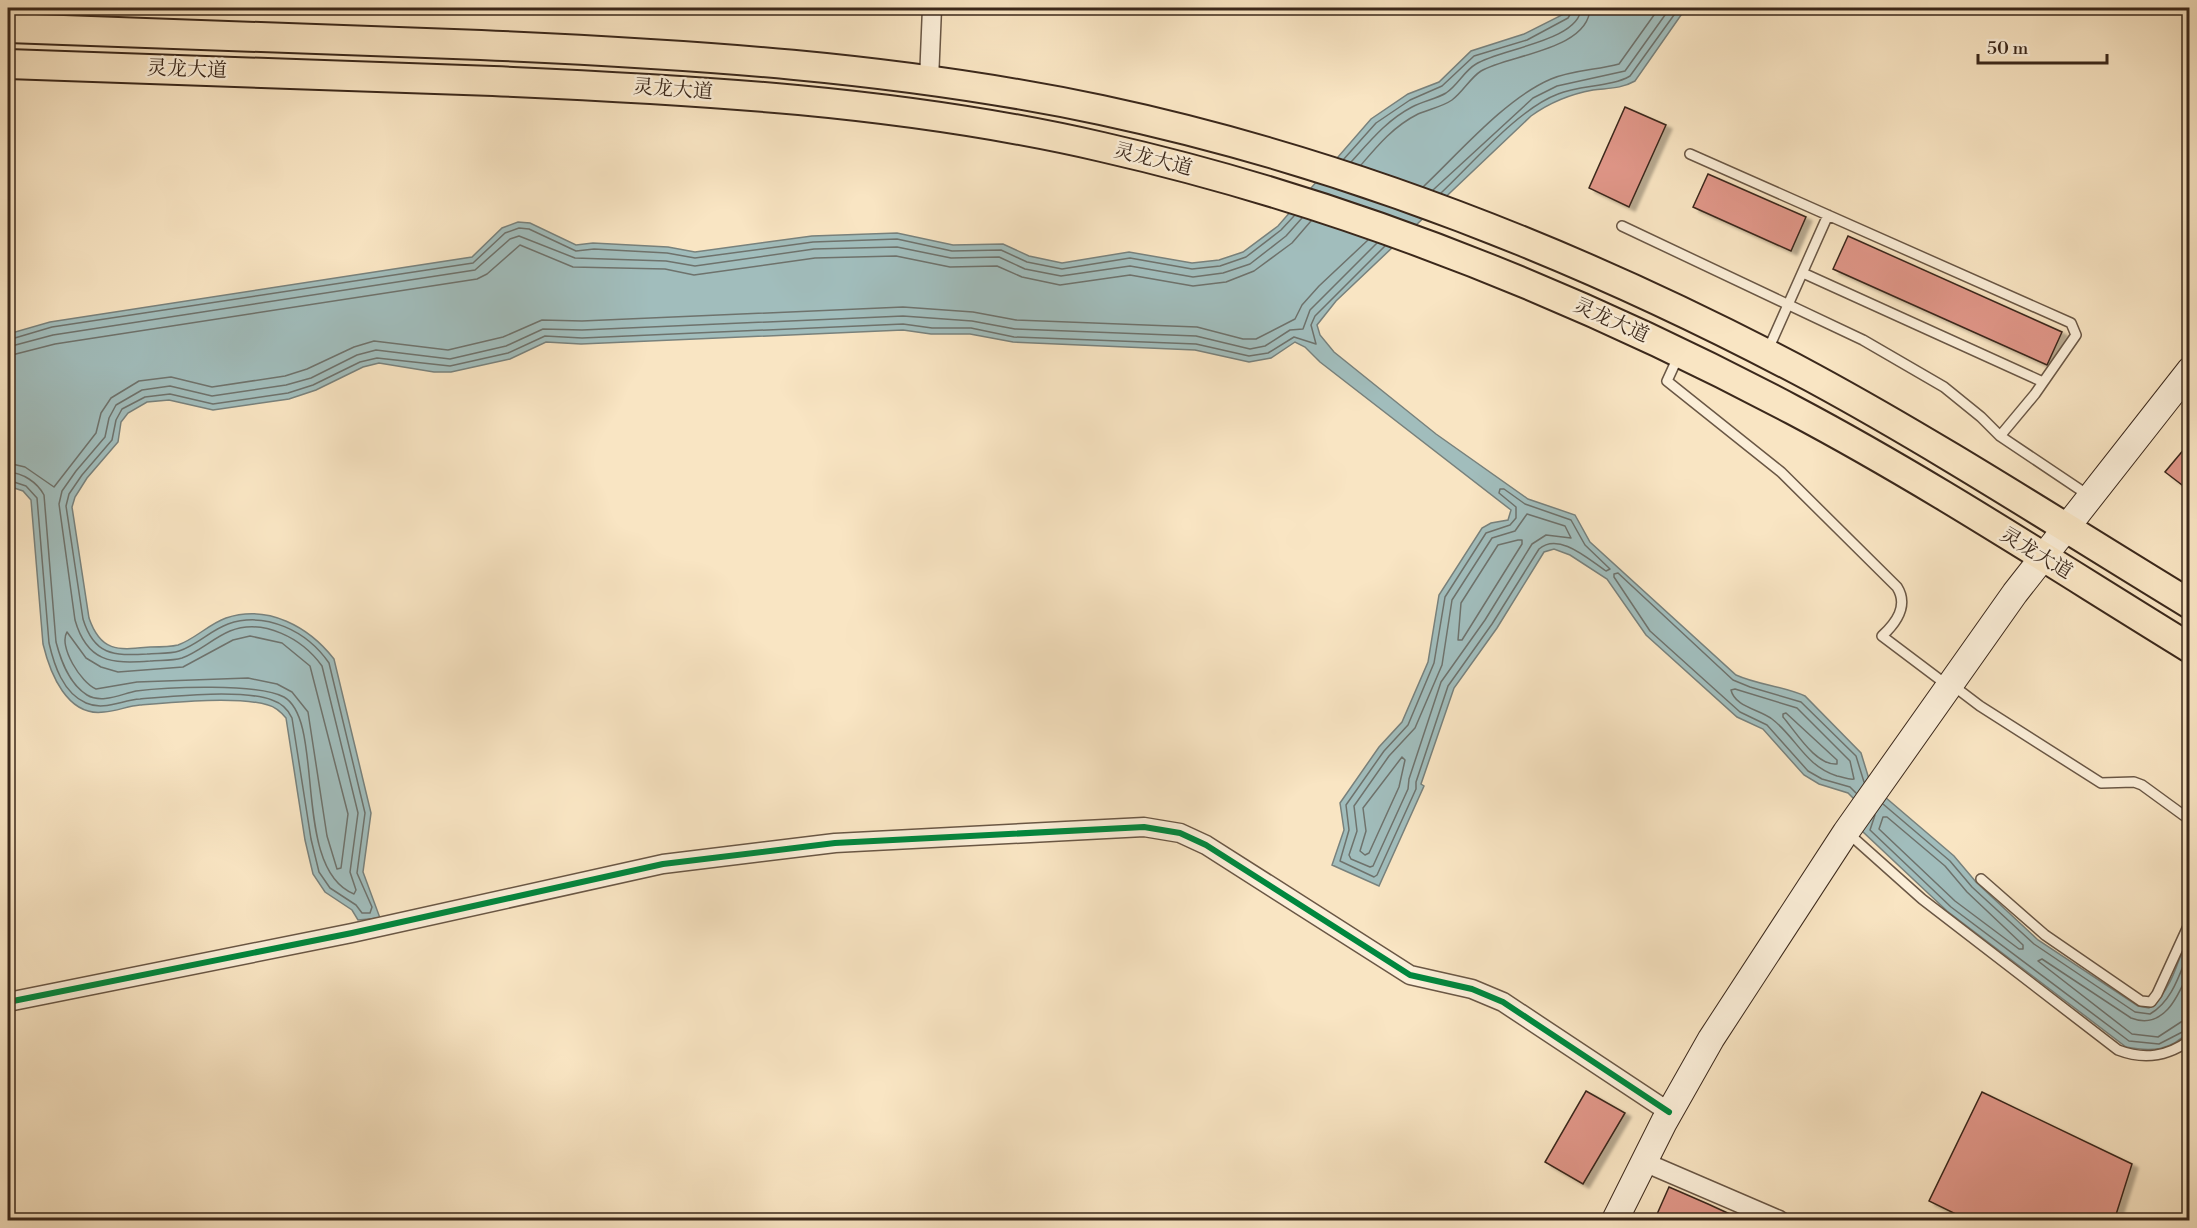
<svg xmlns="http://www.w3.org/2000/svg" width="2197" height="1228" font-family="'Libre Bodoni','Noto Serif SC',serif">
<defs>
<filter id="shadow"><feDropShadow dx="6" dy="4" stdDeviation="1.5" flood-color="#0004"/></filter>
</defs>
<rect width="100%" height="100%" fill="#f9e5c3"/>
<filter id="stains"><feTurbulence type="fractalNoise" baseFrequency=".00333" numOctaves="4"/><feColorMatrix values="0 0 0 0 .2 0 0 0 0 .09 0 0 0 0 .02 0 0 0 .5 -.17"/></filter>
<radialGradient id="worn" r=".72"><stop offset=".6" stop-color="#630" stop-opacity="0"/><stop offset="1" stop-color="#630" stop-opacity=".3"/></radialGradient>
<!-- water -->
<path fill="#a1bdbc" stroke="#78817c" stroke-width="1.5" d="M1570,8H1686L1635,81C1621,89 1608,88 1593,90C1571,94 1549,103 1531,116L1336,301L1317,325L1320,335L1334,352L1436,434L1528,499L1575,515L1590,542L1736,675C1758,685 1783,686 1805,696L1861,753L1869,779L1885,797L1954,856L1976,882L2038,940L2138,1006L2149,1008C2172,991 2179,958 2189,932V1031C2171,1051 2151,1052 2126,1047L1947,911L1861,830L1870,815L1848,793L1819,784L1804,775L1763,729L1737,717L1646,635L1607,579L1570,555L1554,549L1544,552L1497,628L1454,688L1421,784L1424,786L1379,886L1332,865L1344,830L1340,803L1379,747L1402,722L1428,662L1439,595L1482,528L1491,523L1508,520L1511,510L1320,362L1305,347L1295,342L1271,358L1249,362L1195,350L1013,342L970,334H931L903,330L581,344L546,342L510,359L451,372H434L379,363L363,367L316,390L289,399L213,410L169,400L147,402L128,413L121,422L118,442L87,478L75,497L72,507L89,618C101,653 119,650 150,647C159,647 170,647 178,645C195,639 209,624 226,618C268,604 309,627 334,659L371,813L363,872L380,918L358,920L352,910L325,892L313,874L305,840L286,718C281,712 276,707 268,705C238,696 174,702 140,705C128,706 117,711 104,712C67,717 50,673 43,644L31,500L23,491L8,486V334L50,322L472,257L502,228L518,222L530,223L576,245L593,243L668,247L695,252L812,236L897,233L953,245L1003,244L1029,256L1062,263L1129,252L1192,263L1219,260L1243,252L1278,226L1371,119L1408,94L1439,82L1471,51L1524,34L1564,14Z"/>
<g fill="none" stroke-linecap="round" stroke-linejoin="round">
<!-- shore -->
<path stroke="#6e726c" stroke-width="1.5" d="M1343,160L1376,123L1410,100L1442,86L1474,56L1527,40L1568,18L1574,8
M1351,162C1370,141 1387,120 1412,107C1423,101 1436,99 1446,93C1458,85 1464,71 1476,64C1499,49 1580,41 1581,8
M1361,165C1378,145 1394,126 1418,114C1429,109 1442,107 1452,100C1463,92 1470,78 1481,71C1508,55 1589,50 1590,8
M1423,187C1459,153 1506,98 1551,79C1573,70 1597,70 1619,64L1659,8
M1433,190L1533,98L1557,86L1625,71L1670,8
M1441,193C1473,163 1518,109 1558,94C1580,85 1612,87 1630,76L1679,8
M8,340L52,327L473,263L505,233L519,228L529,229L576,251L594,249L667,253L695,258L813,242L897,239L952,251L1001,250L1027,262L1062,269L1130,258L1192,269L1220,266L1246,257L1281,230L1294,216
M8,347L53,335L475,270L510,239L519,236L575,258L666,261L695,266L814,249L897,247L951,258L999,257L1025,269L1061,276L1130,266L1193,277L1223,273L1250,264L1286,236L1302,218
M8,356L55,344L477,279L487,274L520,245L573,267L665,269L694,275L815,258L896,256L950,267L997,266L1022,277L1060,285L1130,275L1193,286L1226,282L1254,271L1292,243L1311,221
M8,463L25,467L54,487L96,433L101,413L111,398L139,381L171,377L212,387L285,376L307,369L354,347L374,341L448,350L503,337L542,320L582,321L903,307L973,312L1016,320L1197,327L1243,339H1256L1295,319L1302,305L1319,286L1368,240
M8,472C23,473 37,482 44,495L56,642C61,661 69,684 87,695C102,704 121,694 136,691C167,687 258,683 284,697C326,721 291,869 354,894L356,890L350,872L358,813L322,666C302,638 263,618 230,631C213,638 199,652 182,658C172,661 160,660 150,661C111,664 87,662 75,620L59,504L62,491L76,471L105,437L109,418L116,405L142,390L170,386L212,396L286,385L311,378L357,355L376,350L450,359L506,346L543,329L582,330L903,316L972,321L1015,329L1196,336L1250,349L1265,346L1290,330L1303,329L1310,310L1377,243
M8,480L26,486L37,498L49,643C54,665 63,693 86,703C104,711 122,700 140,699C173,696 243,689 272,700C281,703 288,709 292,718L311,839L319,872L330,888L356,905L362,913H370L372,907L357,873L365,813L329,663C307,631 266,611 228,624C211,630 197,645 179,651C170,654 157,653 147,654C113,656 94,655 83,619L66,506L69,494L82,475L112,440L116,420L122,409L145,397L170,394L213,404L288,393L313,385L360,362L377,358L450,366L508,353L545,336L582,338L903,324L932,328H971L1014,337L1196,344L1249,356L1268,353L1294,337L1316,344L1311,325L1315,316L1385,246
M1504,489L1525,504L1571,520L1585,545L1610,569L1606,571C1588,559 1559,532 1539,549L1492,624L1448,686L1416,782V789L1377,875L1374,877L1340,861L1349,830L1346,805L1384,751L1408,725L1434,663L1445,597L1486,533L1510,525L1516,518V507L1499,493L1500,489Z
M1527,514L1565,526L1571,538L1546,535L1532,544L1485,620L1441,682L1409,779L1408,789L1373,866L1370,867L1351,859L1349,855L1357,831L1354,806L1389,756L1415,728L1442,665L1452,600L1492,538L1515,531Z
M1518,540H1522V544L1462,640H1458L1461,603L1498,545Z
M67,632L86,658L101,667L118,672L183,667L233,640L250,636L282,643L310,666L348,814L341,868L337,869L327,836L308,712L292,692L277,684L248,678L137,682L96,689C81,683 58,646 67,632Z
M1735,689L1797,708L1850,761L1854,779C1849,780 1843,777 1837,776C1805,766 1796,737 1772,719C1759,709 1735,707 1731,690Z
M1786,713L1837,760V764C1816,766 1796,732 1783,717V714Z
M1402,757L1405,760L1399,787L1369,853L1365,855L1360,851L1366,831L1363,808Z
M1856,793L1850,787L1822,779L1808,771L1767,725L1740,712L1650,631L1614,577V574L1618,573L1733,680L1750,687L1801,702L1856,756L1864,782
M1883,804L1950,861L1972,887L2034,944L2135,1012L2150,1014C2173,1001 2180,972 2190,949
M1875,815L1870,830L1951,907L2129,1041L2159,1044L2190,1028
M1883,817H1887L1945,866L1967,892L2023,945V949H2019L1955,901L1879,829Z
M2190,969C2179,994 2165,1031 2131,1018L2042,959L2038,961L2132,1034L2158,1037L2181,1022L2190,1020"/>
</g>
<!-- building -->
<path fill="#e09688" stroke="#3b281b" stroke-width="1.5" filter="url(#shadow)" d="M1625,107L1666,125L1629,207L1589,188Z
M1708,174L1806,217L1791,251L1693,207Z
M1848,236L2062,332L2047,365L1833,269Z
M2190,442V491L2165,472Z
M1586,1091L1625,1113L1583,1184L1545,1162Z
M1982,1092L2132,1164L2114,1221H1970L1929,1201Z
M1669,1187L1708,1204L1745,1221H1654Z"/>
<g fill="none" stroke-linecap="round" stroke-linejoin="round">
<defs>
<path id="service" d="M1690,154L2071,323L2076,335L2035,394L2000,436
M1622,226L1863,340L1944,387L1981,417L2000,436L2088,495
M1803,273L2043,382
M1767,352L1828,215
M1678,357L1667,381L1781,472L1897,587C1909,606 1896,623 1882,636L1947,685
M1951,684L1980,706L2101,783L2134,782L2142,785L2190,820
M1848,833L1922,899L2118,1050C2144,1060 2167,1057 2190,1040
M1981,879L2045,935L2141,1001L2151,1002L2157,994L2190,922"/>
<path id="minor" d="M929,80L932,8
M8,1002L352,933L663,864L835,843L1144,827L1180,833L1206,845L1410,975L1472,989L1503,1002L1669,1112
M1644,1162L1779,1220"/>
<path id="secondary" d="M1615,1220L1664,1122L1711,1039L1846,832L2015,593L2190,370"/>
<path id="primary" d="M8,28C165,33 323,38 481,45C689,54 897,67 1101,110C1349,163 1590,259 1813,378C1942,448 2065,528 2190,604
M8,64C169,69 331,75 493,81C697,90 903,101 1102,147C1344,202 1574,294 1793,410C1929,482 2058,567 2190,648"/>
</defs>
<!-- service casing -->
<use href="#service" stroke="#6a5745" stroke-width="12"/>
<!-- minor casing -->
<use href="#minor" stroke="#6a5745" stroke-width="21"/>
<!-- secondary casing -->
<use href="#secondary" stroke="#3b281b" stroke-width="28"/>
<!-- primary casing -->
<use href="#primary" stroke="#3b281b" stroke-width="32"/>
<!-- service -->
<use href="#service" stroke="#fbeed8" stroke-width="9"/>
<!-- minor -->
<use href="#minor" stroke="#fbeed8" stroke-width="18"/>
<!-- secondary -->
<use href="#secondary" stroke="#fbeed8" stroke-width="26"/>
<!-- primary -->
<use href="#primary" stroke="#f9e5c3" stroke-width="28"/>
<defs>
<path id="cycleway" d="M8,1002L352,933L663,864L835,843L1144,827L1180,833L1206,845L1410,975L1472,989L1503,1002L1669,1112"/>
</defs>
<!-- cycleway casing -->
<use href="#cycleway" stroke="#fbeed8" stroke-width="10"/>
<!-- cycleway -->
<use href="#cycleway" stroke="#00873e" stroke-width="6"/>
</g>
<g text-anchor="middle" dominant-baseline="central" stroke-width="5" stroke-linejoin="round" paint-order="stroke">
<!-- street labels -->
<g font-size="20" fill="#3b281b" stroke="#fbeed8">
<text transform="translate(187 70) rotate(2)">灵龙大道</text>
<text transform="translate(673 90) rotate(4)">灵龙大道</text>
<text transform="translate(1153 160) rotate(14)">灵龙大道</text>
<text transform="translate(1611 321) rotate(24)">灵龙大道</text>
<text transform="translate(2036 554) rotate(31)">灵龙大道</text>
</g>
</g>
<!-- margin -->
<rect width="2197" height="1228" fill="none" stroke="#f9e5c3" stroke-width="30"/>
<rect x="9" y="9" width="2179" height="1210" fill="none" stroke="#3b281b" stroke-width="3"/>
<rect x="15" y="15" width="2167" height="1198" fill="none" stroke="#3b281b" stroke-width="1.5"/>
<!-- scale -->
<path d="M1978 54v9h129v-9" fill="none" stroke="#3b281b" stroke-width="3"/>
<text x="1987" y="54" font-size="18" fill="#3b281b" stroke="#fbeed8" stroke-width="4.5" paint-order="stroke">50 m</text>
<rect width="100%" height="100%" filter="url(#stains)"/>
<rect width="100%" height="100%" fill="url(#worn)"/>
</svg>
